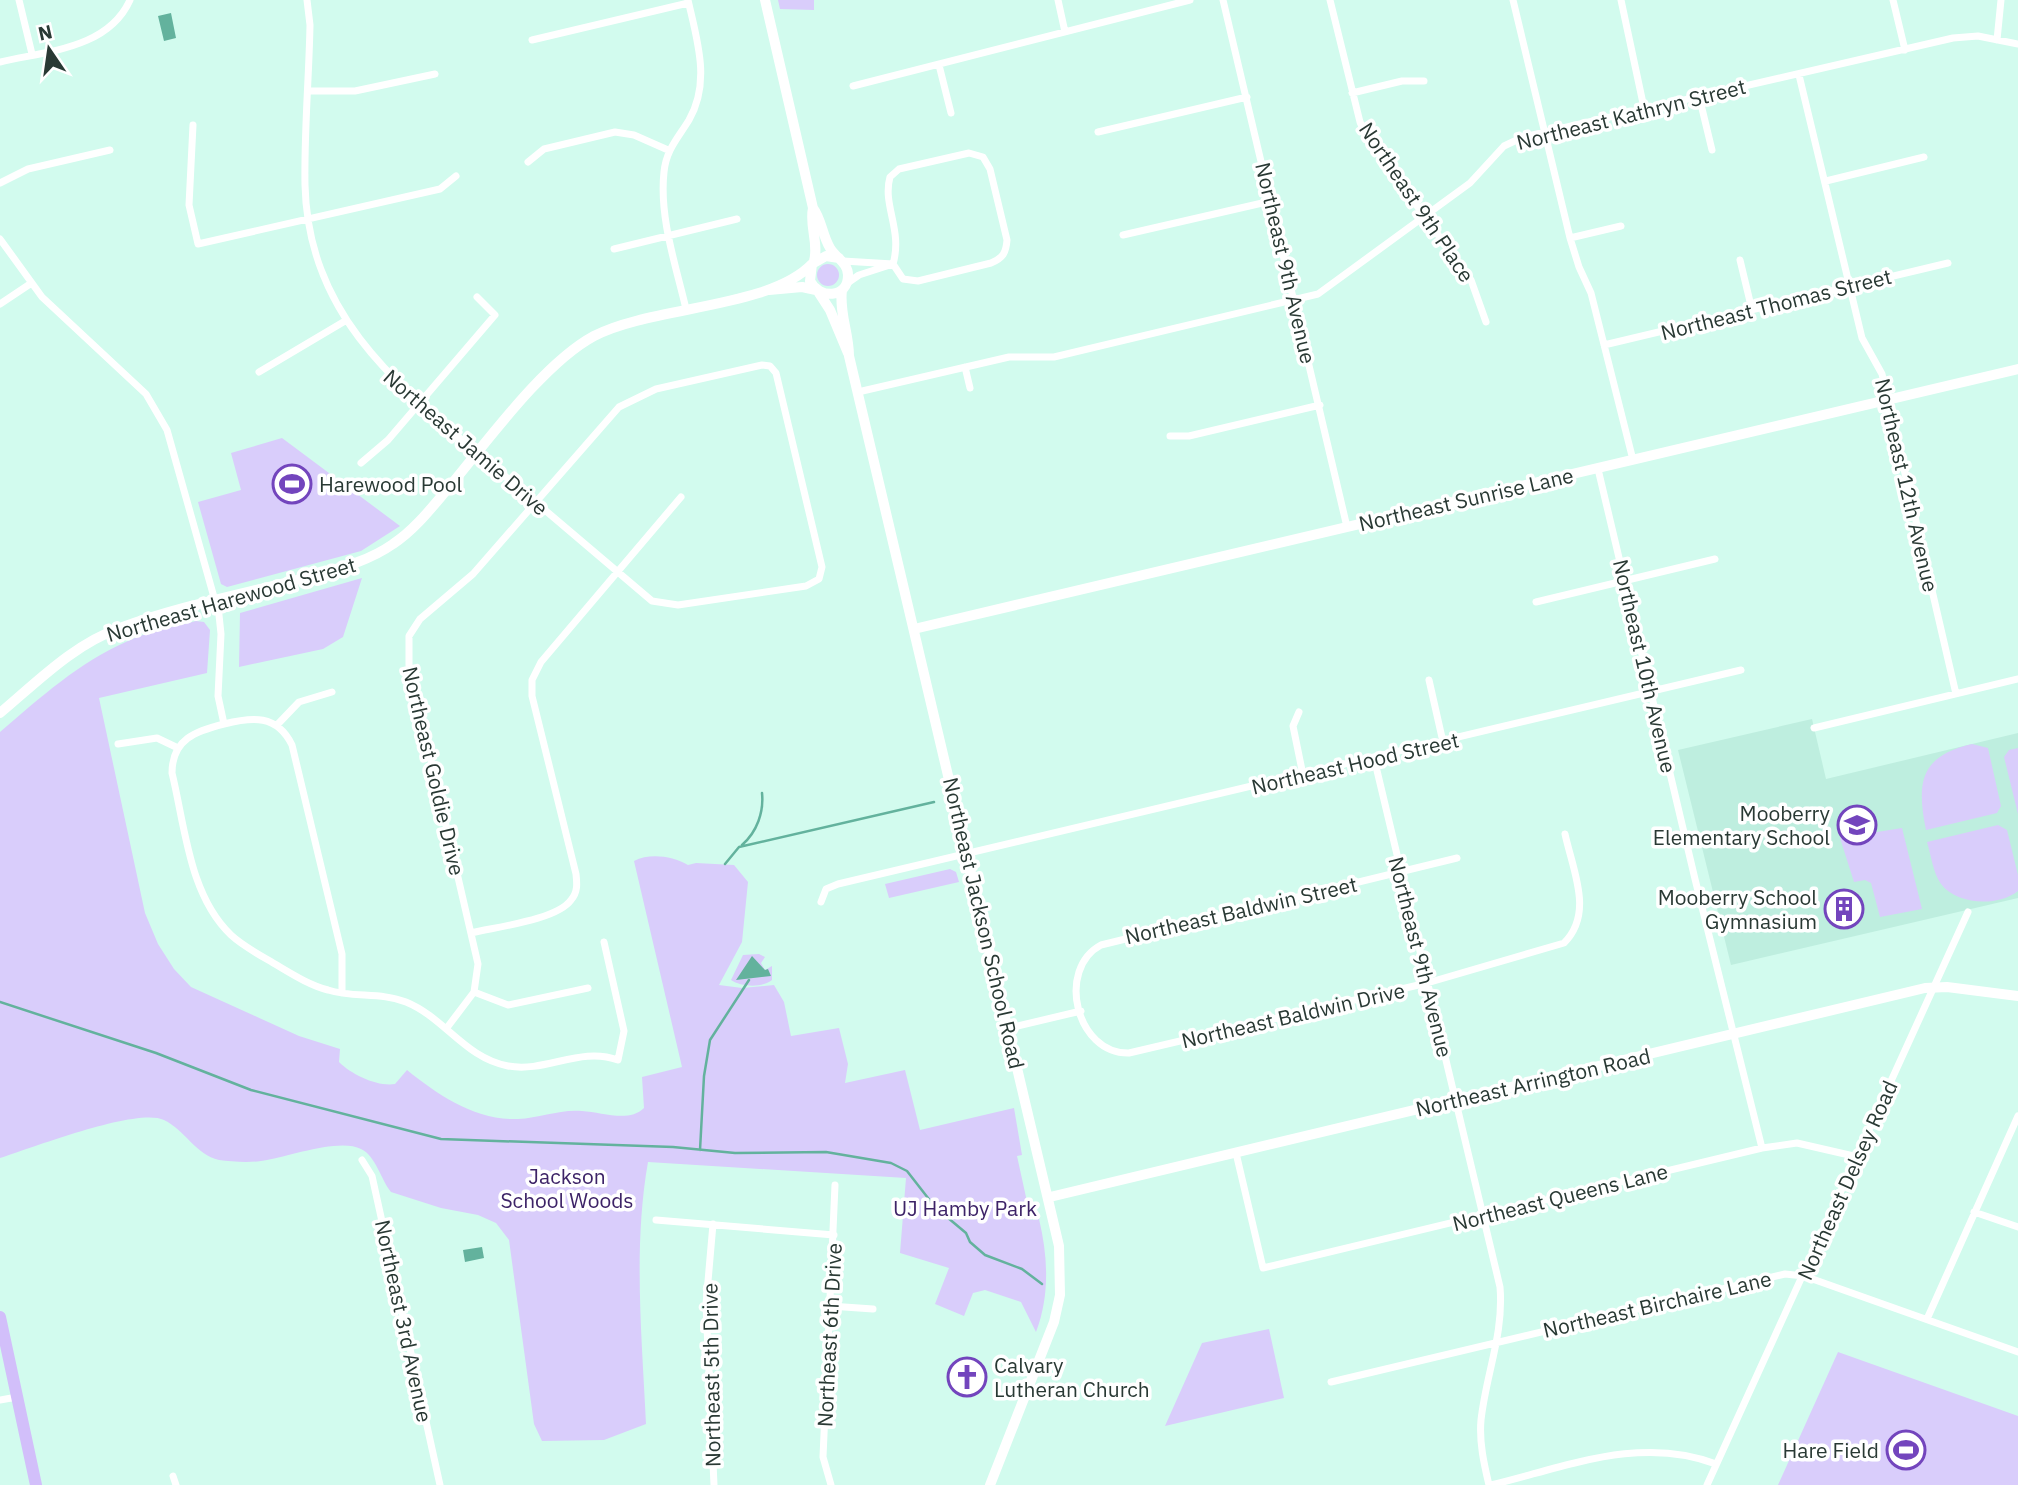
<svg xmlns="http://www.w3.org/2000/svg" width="2018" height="1485" font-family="'IBM Plex Sans',sans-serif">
<rect width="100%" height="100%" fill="#d2fbee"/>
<!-- built -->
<path fill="#beeedf" d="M1812,719L1826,779L2018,733V898L1731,965L1678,750Z"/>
<!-- green -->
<path fill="#d9cdfb" d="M778,0H814V10L780,9Z
M817 275a11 11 0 1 1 22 0a11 11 0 1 1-22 0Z
M282,438L400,526L361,551L227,587L221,584L198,502L241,490L231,453Z
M362,578L343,637L323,649L239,667L240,613Z
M196,621L204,622L210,630L207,673L99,698L145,913L158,944L174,969L191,987L299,1036L340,1049L339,1062C352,1075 378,1087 395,1084L407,1070C438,1095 476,1121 518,1119C540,1118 560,1109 582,1111C602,1112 629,1123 644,1108L642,1077L682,1067L634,861C650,853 672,856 688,865L696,863L734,865L748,882L742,942L719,985L742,988L774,985L784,1002L791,1036L839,1028L848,1064L845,1083L905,1070L920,1130L1014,1108L1022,1155L1017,1156L1031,1220L1039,1219C1048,1257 1050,1295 1036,1332L1021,1302L985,1290L973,1293L964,1316L935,1304L949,1268L900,1253L906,1178L648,1162C633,1247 642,1338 646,1424L604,1440L542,1441L534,1424L509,1240L496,1223L478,1215L441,1208L391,1192C381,1180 376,1156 361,1149C340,1138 290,1156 267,1160C254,1163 233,1162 219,1160C196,1155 185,1130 164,1120C137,1107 32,1148 0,1158V732C41,697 78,663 128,641C149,631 174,627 196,621Z
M1972,744L1988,748L2001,806L1997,813L1926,830C1916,781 1921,756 1972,744Z
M2018,748V814L2004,757L2009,750Z
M1998,825L2007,830L2018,875V891C1998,907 1957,905 1941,884C1933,873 1931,855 1927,842Z
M1902,828L1922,909L1880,917L1871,883L1865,880L1854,882L1840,838Z
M950,869L956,872L959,882L889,898L885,884Z
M759,954L765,957L761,963L765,970L772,966V980C762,988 741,987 731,980L743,955Z
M1269,1329L1284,1398L1165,1426L1202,1343Z
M1838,1352L2018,1416V1485H1778Z"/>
<!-- water -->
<path fill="#63b29d" d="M171,13L176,38L164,41L158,16Z
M286,471L306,488L297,497L278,480Z
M752,956L765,970L768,969L771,976L736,980Z
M482,1247L484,1258L465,1262L463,1250Z"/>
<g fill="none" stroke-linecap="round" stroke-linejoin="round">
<!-- stream -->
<path stroke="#63b29d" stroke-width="2.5" d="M742,845C757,832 764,812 762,793
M725,864L739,847L934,802
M0,1002L156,1053L251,1090L441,1139L673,1147L735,1153L826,1152L891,1163L907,1171L935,1207L966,1233L970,1242L985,1255L1022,1269L1042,1284
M700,1150L704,1076L710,1040L749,980"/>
<!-- street -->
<path stroke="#fff" stroke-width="7" d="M19,0L32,54
M307,0L310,25C309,78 304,132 305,185C308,312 392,381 481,456L486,460L652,601L678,605L806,586L819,579L822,567L776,373L770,366L762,365L656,389L619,407L473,574L420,619L409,636V665L478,964L474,992L446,1029
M1058,0L1065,32
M1223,0L1347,527
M1330,0L1360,122L1366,136L1471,280L1486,322
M1513,0L1570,238L1579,267L1591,293L1633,460
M1621,0L1644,108
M1893,0L1905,50
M532,40L688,3
M1997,40L2001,0
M0,62C46,51 108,49 130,0
M939,65L951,113
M1799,75L1862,338L1882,374L1956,694
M853,86L1190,0
M308,91H355L435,74
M1352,93L1402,81H1424
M1699,96L1712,150
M193,125L189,205L198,244L440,189L456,176
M1098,132L1247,97
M969,153L983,157L990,169L1007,240C1006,253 1003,258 991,263L918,281L903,279L893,264C903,230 882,205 890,177L899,169Z
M528,162L544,149L615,132L634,135L668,150
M1826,181L1924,157
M0,183L28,169L110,150
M1123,235L1271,201
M1570,238L1621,226
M0,239L42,297L146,394L167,430L219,615L221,634L218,696L224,724C196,731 172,739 172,773C185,826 189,895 231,935C244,947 260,955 275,964C292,974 309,985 328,990C353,998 381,992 406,1002C445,1018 465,1058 508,1066C546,1073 580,1046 618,1060L624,1031L604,942
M614,249L737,219
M1740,260L1752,310
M843,261L893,264
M846,284L859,275L893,264
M0,304L30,284
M686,309C676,266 659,217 664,172C666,150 678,138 689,120C711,82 697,40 688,0
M1604,345L1948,263
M965,367L970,388
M259,372L345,321
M858,392L1009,357H1054L1318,294L1470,183L1504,146L1523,137L1953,38L1978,36L2018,44
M1170,436H1189L1320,405
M361,463L388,440L495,315L477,297
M1598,469L1695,879L1762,1148
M1536,602L1715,559
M1429,680L1443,742
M1299,712L1293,726L1303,775
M224,724C252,717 277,714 292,745L342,954V993
M277,725L299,702L332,692
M1814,728L2018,679
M118,744L157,738L178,748
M1374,758L1500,1287C1504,1334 1486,1374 1481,1420C1479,1442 1484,1464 1489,1485
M1457,858L1101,945C1056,969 1076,1054 1129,1053L1427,983L1564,943C1594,913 1573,871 1565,834
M821,902L826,889L838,884L1741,670
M471,933C495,927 557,920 571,900C578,892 577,883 576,874L532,696V680L541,662L681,497
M474,992L508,1005L588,988
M1009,1028L1081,1011
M1236,1153L1263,1268L1762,1148L1797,1143L1858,1157
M362,1160L372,1176L440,1485
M1974,1212L2018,1227
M656,1220L834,1235
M713,1224L706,1304L714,1485
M830,1306L873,1309
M1927,1319L2018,1116
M1331,1382L1785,1274L1804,1276L2018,1352
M0,1400L17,1397
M173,1476L176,1485
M831,1485L823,1457L835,1185
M1491,1485C1566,1467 1641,1435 1716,1464
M1707,1485L1968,912"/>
<!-- secondary -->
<path stroke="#fff" stroke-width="10" d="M765,0L813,208C822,220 822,235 830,248C836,258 848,263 848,275C848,299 819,299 810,281L812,264L826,256L839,258
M813,208C809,226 819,243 814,261
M769,290L802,287L816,290
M842,290C839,313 849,333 849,356L1059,1246L1060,1295L1054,1322L990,1485
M819,293L830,310L848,353
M914,629L2018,369
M0,713C37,682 74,644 120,628C179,606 243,594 304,578C335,569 366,563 393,544C413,531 429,511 445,492C484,446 542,364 594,336C651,306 769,309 812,264
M1050,1197L1925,988L1947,987L2018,996"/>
<!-- primary -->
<path stroke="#d2bffa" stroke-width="12" d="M0,1317L36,1485"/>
</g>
<!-- icons -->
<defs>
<symbol id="stadium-ring" viewBox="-11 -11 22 22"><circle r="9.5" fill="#fff" stroke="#7345bd" stroke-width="1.5"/><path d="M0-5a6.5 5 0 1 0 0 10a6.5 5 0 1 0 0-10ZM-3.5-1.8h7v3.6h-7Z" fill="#7345bd"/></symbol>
<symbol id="school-ring" viewBox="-11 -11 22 22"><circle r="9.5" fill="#fff" stroke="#7345bd" stroke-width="1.5"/><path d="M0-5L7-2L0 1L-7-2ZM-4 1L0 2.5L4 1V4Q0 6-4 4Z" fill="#7345bd"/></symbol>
<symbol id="building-ring" viewBox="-11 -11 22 22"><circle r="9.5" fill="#fff" stroke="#7345bd" stroke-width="1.5"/><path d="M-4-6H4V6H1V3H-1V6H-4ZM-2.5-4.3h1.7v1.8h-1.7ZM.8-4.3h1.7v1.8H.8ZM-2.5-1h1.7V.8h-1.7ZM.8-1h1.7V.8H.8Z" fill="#7345bd"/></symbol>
<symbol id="church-ring" viewBox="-11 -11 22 22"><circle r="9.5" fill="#fff" stroke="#7345bd" stroke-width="1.5"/><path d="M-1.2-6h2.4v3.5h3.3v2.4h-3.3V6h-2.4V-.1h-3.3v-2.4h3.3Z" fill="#7345bd"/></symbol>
</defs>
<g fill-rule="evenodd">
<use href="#stadium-ring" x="270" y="462" width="44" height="44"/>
<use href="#school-ring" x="1835" y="803" width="44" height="44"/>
<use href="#building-ring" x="1822" y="887" width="44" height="44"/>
<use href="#church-ring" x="945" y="1355" width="44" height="44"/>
<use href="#stadium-ring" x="1884" y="1428" width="44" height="44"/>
</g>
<g text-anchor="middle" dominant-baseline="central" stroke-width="7" stroke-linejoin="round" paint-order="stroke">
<!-- street labels -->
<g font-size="21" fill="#293934" stroke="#fff">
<text transform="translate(1631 114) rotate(-14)">Northeast Kathryn Street</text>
<text transform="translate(1417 202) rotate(56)">Northeast 9th Place</text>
<text transform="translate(1286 263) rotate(77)">Northeast 9th Avenue</text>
<text transform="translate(1776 304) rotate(-14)">Northeast Thomas Street</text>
<text transform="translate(466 442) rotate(41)">Northeast Jamie Drive</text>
<text transform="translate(1907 485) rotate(77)">Northeast 12th Avenue</text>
<text transform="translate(1466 499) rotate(-13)">Northeast Sunrise Lane</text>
<text transform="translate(231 599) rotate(-16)">Northeast Harewood Street</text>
<text transform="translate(1645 666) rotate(77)">Northeast 10th Avenue</text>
<text transform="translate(1355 763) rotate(-13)">Northeast Hood Street</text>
<text transform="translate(434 771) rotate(77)">Northeast Goldie Drive</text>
<text transform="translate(1241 910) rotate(-13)">Northeast Baldwin Street</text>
<text transform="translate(984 923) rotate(77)">Northeast Jackson School Road</text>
<text transform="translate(1421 957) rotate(76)">Northeast 9th Avenue</text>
<text transform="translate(1293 1015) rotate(-13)">Northeast Baldwin Drive</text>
<text transform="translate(1533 1082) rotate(-13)">Northeast Arrington Road</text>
<text transform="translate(1847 1180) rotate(-66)">Northeast Delsey Road</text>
<text transform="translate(1560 1197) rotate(-14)">Northeast Queens Lane</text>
<text transform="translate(1657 1304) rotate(-13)">Northeast Birchaire Lane</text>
<text transform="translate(404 1321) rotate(78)">Northeast 3rd Avenue</text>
<text transform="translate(829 1335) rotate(-87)">Northeast 6th Drive</text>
<text transform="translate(711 1375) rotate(-91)">Northeast 5th Drive</text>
</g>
<!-- poi labels -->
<g font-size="21" fill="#293934" stroke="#fff" text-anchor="end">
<text x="319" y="484" text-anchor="start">Harewood Pool</text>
<text x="1830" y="813">Mooberry<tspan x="1830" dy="24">Elementary School</tspan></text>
<text x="1817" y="897">Mooberry School<tspan x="1817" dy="24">Gymnasium</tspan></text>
<text x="994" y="1365" text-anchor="start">Calvary<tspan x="994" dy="24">Lutheran Church</tspan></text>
<text x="1879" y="1450">Hare Field</text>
</g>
<!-- park labels -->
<g font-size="21" fill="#3d2367" stroke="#fff">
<text x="567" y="1176">Jackson<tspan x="567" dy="24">School Woods</tspan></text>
<text x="965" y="1208">UJ Hamby Park</text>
</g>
</g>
<!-- north arrow -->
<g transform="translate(49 49) rotate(347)" stroke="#ffffff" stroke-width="5" paint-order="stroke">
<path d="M0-5L12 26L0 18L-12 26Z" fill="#293934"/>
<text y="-10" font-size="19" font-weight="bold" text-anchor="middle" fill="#293934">N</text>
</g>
</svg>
